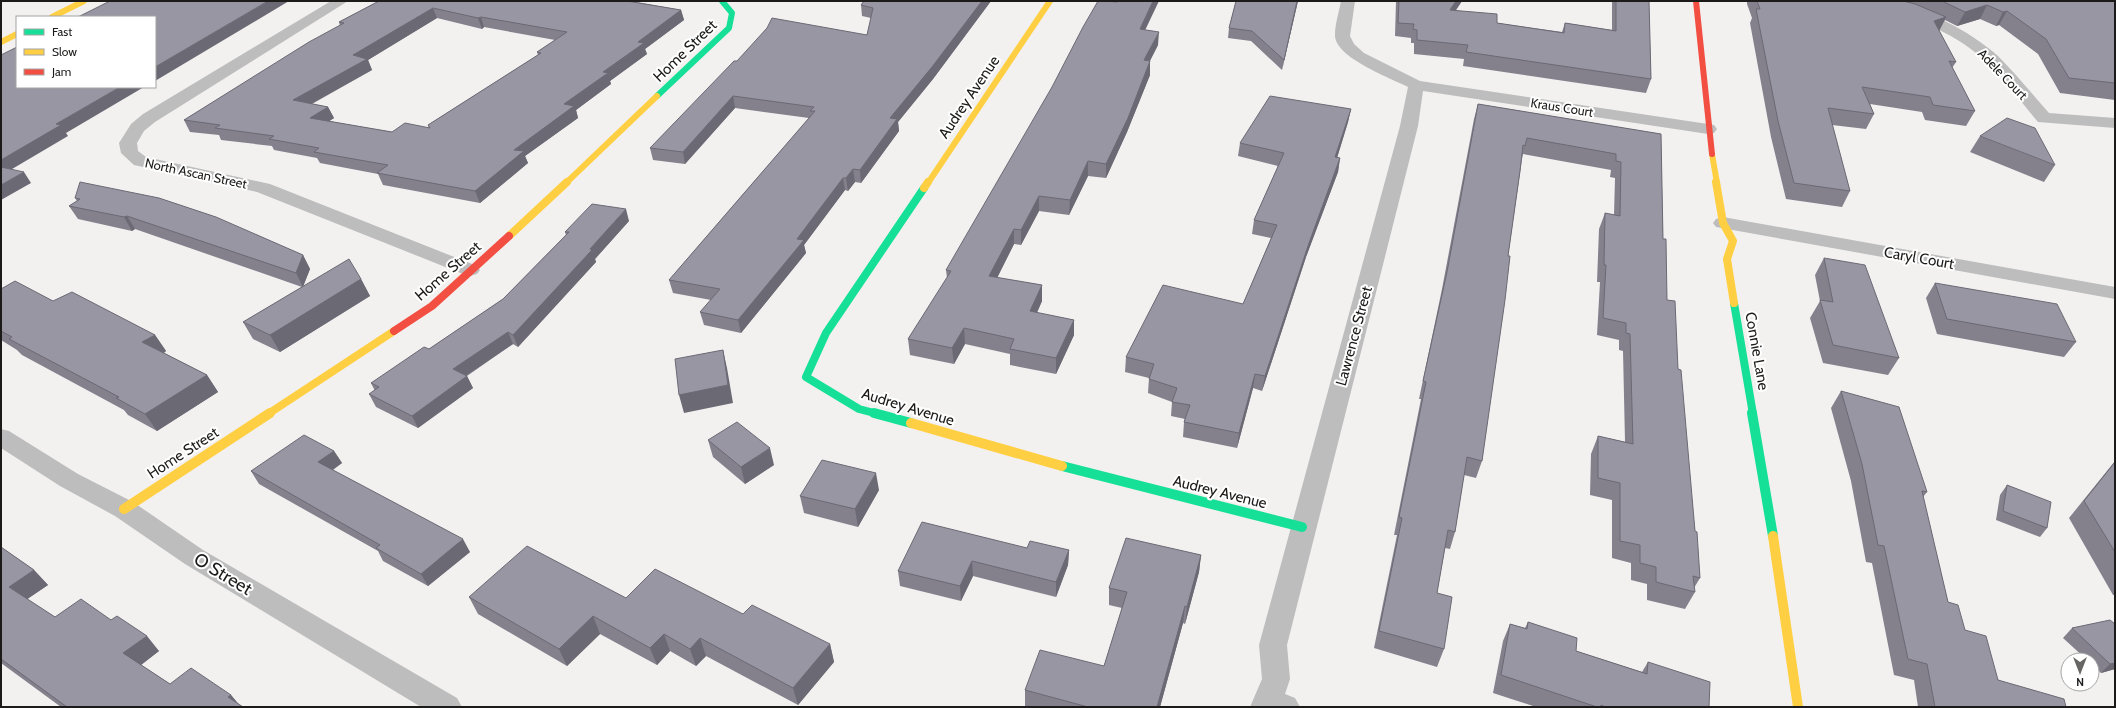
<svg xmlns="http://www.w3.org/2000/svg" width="2116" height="708" font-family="Cabin,sans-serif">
<rect width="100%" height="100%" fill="#f3f1f0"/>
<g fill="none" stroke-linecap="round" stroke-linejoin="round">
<!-- street -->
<path fill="#bdbdbd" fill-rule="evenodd" d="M331,1H348L155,122L144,131L137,143L138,151L146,157L270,184L477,266L480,270L477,274L470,276L463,274L257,192L134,165L121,153L119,143L131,124L143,114Z
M1341,1H1355L1350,36L1354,44L1364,53L1420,81L1708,124L1714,125L1717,129L1714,133L1708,134L1423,91L1418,126L1287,645L1290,679L1285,694L1295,698L1300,707H1250L1262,679L1259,645L1400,126L1408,87C1390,78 1334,57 1335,35C1335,24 1339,12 1341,1Z
M1862,1C1870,1 1879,0 1886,1C1924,7 1970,31 1998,56C2016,74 2032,94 2049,113L2115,118V128L2038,122C2018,98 2000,73 1976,53C1944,27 1903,14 1864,4Z
M1723,217L2115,287V299L1716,227L1713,223L1716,219Z
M1,429L9,431L78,474L133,502L203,550L457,698L462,707H421L185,564L115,516L60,486L1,448Z"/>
<!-- fast-far2 -->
<path stroke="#16e098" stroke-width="6" d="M657,96L729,28L732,13L722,1"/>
<!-- fast-far1 -->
<path stroke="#16e098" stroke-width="8" d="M1734,303L1753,414
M878,414L859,409L806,377L826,333L924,188"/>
<!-- fast -->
<path stroke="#16e098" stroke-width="10" d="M874,413L911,423
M1752,413L1773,536
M1062,466L1302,527"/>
<!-- slow-far2 -->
<path stroke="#ffcf43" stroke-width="6" d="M52,17L84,1
M1,42L17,34
M1712,154L1717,183
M566,183L657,96
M928,183L1050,1"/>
<!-- slow-far1 -->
<path stroke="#ffcf43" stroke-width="8" d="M1716,182L1723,223L1733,241L1727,259L1734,303
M924,188L928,182
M509,236L567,182
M268,414L394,331"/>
<!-- slow -->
<path stroke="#ffcf43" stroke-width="10" d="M911,423L1062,466
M124,509L270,413
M1773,536L1798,707"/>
<!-- jam-far1 -->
<path stroke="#f24e42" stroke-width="6" d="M1696,1L1712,154"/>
<!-- jam -->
<path stroke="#f24e42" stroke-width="8" d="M394,331L432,306L509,236"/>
</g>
<!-- wall -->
<path fill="#84818d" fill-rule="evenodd" d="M379,1H636V2L681,10L684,20L645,49L647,54L610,81L611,84L576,110L578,118L525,156L528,163L480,203L383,185L378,174L320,163L317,158L274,150L272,146L221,140L219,135L190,132L184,120L340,26L339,22ZM437,18L482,29L484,27L555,40L537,52L538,55L428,125L429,128L392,132L329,121L334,118L328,107L312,104L372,70L368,60Z
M864,1H991L933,79L898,122L899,131L861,183L855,182L848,191L845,190L804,245L806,253L741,333L704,325L700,312L711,300L673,293L669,280L809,118L735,108L685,164L653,160L650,148L737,61L867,35L871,18L862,16L861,5Z
M1236,1H1298L1282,70L1251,41L1228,38L1229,28Z
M1396,1H1462L1456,10L1497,23L1562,32L1565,23L1612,30V1H1649L1651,79L1646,93L1463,66L1464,59L1414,54V43H1411V38L1395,36Z
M1747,1H2115V100L2060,93L2038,54L1999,25L1996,26L1980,19L1957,26L1945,20L1939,31L1956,62L1952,68L1975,111L1966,126L1925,120L1922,112L1870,104L1874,114L1866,129L1832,125L1850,191L1842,207L1786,199L1771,137L1750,23L1752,18L1747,4Z
M1145,30L1158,45L1150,61V75L1127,132L1106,178L1088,176L1069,215L1039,211L1021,245L1014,244L997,278L1042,285V301L1037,313L1074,320V335L1056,374L1010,365V354L965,344L954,364L910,355L908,339L947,278L946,270Z
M1478,104L1661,134L1663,239L1667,300L1678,369L1700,578L1694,588L1695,592L1685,609L1647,600V584L1631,580V563L1612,558V500L1590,495L1591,454L1598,436L1625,442L1623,351L1619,350V340L1597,335L1600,282H1597L1599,229L1605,213L1614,215L1615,178L1610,177L1611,170L1523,154L1522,159L1508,256L1482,461L1476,478L1464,475L1455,532L1450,549L1445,548L1437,593L1444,649L1437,667L1374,648L1397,535H1394L1421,399H1419L1442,289L1474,119Z
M1351,109L1348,122L1337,158H1340L1338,172L1306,257L1262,391L1253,388L1237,448L1183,437L1184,422L1185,419L1171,416L1172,402L1148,393L1149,378L1125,372L1126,357L1243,304L1271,238L1252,234L1254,220L1278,166L1238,156L1240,143Z
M1980,136L2055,165L2044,182L1970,152Z
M75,198L303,255L310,269L303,286L361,279L370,296L280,352L253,339L243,322L302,287L135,229L132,231L78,219L69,206L77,201Z
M629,221L595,259L596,262L518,347L513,344L467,376L473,388L418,428L376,407L369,394L375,391L371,383L429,349L503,299L566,235L565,232Z
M1824,258L1899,358L1888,375L1823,363L1810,318L1820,301L1815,275Z
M1935,283L2076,342L2064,357L1937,334L1926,298Z
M1,289L53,301L155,335L166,351L164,353L207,375L218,392L157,431L128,415L124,410L22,355L17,350L1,340Z
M1841,391L1927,492L1923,497L1948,602L1965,630L1998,680L2066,707H1918L1914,680L1894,675L1872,563L1866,562L1851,481L1831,408Z
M708,440L774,465L745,484L713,457Z
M334,451L342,463L333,470L470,552L428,586L383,561L378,551L259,484L251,471Z
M2115,461V595H2113L2069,518Z
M2007,485L2047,528L2040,537L1996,520L2000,495Z
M879,490L858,527L804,513L800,496Z
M1,547L34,570L48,585L27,599L55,617L111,620L159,651L141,665L170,684L231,695L239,705L243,707H61L1,663Z
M1027,548L1069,550L1068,565L1056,597L973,576L961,601L900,586L898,571Z
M1201,555L1199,572L1185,624L1183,623L1160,707H1028L1025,706V690L1104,666L1122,608L1109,605V588Z
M469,597L626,598L743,614L830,644L834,662L798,705L706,656L696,666L670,651L657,665L600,634L567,666L478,614Z
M1528,622L1576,651L1642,672L1648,662L1709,707H1536L1493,693L1503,641L1510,624L1525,628Z
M2115,624V669L2101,673L2092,665V660H2087L2063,638L2072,628Z"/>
<!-- shaded-wall -->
<path fill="#6b6973" d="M268,1H289L155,81V67Z
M982,1H991L933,79L898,122L899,131L861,183L860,170L890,118Z
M1153,1H1159L1139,43L1140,29Z
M1297,1H1298L1282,70L1284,60Z
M1456,1H1462L1447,23L1450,10Z
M1987,5L1980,19L1957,26L1965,12Z
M433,8L437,18L368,60L372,70L298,111L293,100L353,55Z
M681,10L684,20L645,49L647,54L610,81L611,84L576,110L578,118L525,156L528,163L480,203L475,191L514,150L564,104L603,72L638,42Z
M2007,11L1999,25L1996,26L2003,12Z
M481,17L484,27L482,29L478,18Z
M1946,17L1939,31L1934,21Z
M1159,32L1158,45L1143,74L1144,60Z
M1150,61V75L1127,132L1106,178V164Z
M120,87H144L66,133L68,136L7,172L1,177V160L56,124Z
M733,96L735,108L685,164L683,152Z
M328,107L334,118L316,130L310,118Z
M1351,109L1348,122L1333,171L1335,157Z
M1340,158L1338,172L1306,257L1262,391L1265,376L1309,243Z
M1088,161V176L1069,215L1070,200Z
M853,169L855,182L848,191L846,178Z
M24,172L31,183L1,200V185Z
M843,178L845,190L804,245L806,253L741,333L738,320L797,239Z
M1039,196V211L1021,245V230Z
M626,209L629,221L595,259L596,262L518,347L513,335Z
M127,216L135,229L132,231L124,217Z
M1014,229V244L990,292L989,276Z
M303,255L310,269L303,287L296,273Z
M361,279L370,296L280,352L270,335Z
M1042,285V301L1030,327V311Z
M1074,320V335L1056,374V358Z
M964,328L965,344L954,364L952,348Z
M508,332L513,344L458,381L453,369Z
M155,335L166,351L154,359L142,342Z
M723,350L727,368L733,403L684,413L679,395Z
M1255,374L1253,388L1237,448L1239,433Z
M207,375L218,392L157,431L145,414Z
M467,376L473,388L418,428L412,416Z
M770,448L774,465L745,484L741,467Z
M334,451L342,463L326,474L318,462Z
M876,473L879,490L858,527L855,509Z
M463,539L470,552L428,586L421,574Z
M1069,550L1068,565L1056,597V582Z
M1201,555L1199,572L1185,624L1187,607Z
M972,561L973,576L961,601L960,586Z
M34,570L48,585L23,602L9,587Z
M1185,606L1183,623L1160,707H1157Z
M593,616L600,634L567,666L559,649Z
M664,634L670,651L657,665L650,648Z
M147,636L159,651L137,668L123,653Z
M700,638L706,656L696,666L690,649Z
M830,644L834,662L798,705L793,688Z
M2115,663V669L2101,673L2110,664Z
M231,695L241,707L228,697Z"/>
<!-- building -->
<path fill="#9996a4" stroke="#6b6973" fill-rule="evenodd" d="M110,1H268L155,67V17H78Z
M379,1H627L681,10L638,42L644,43L603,72L608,73L564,104L574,106L514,150L524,151L475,191L377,173L388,165L314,152L319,148L269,139L274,136L215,128L220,125L184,120L309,42L344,23L339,22ZM433,8L478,18L481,17L567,32L537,52L541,53L428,125L430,128L405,123L392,132L310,118L328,107L293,100L367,59L353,55Z
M864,1H982L932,67L890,118L897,119L860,170L853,169L846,178H843L797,239L804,240L738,320L700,312L720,289L669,280L815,111H810L814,107L733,96L683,152L650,148L734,61H737L767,28L772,18L867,35L873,8L861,5Z
M1098,1H1106L1117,2L1118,1H1153L1140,29L1159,32L1144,60L1150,61L1128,118L1106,164L1088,161L1070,200L1039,196L1021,230L1014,229L989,276L1042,285L1030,311L1074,320L1056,358L1010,349L1014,339L964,328L952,348L908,339L951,271L946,270L1052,87L1083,27Z
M1236,1H1297L1284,60L1252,31L1229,28Z
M1399,1H1456L1450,10L1497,14V23L1564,33L1565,23L1616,31V1H1649L1651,79L1466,52L1468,45L1417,40V30L1413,29L1414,24L1398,23Z
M1757,1H1903L1915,4L1946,17L1934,21L1956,62L1949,61L1975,111L1933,105L1930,97L1862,87L1874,114L1828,108L1850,191L1794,183L1778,121L1756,9H1760Z
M1942,1H2115V83L2069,78L2046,39L2007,11L2003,12L1987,5L1965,12Z
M17,47V87H120L56,124L61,125L1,160V55Z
M1270,96L1351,109L1335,157L1340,158L1309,243L1265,376L1255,374L1239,433L1184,422L1190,405L1172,402L1177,388L1149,379L1154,364L1126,357L1163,285L1243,304L1277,225L1254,220L1284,153L1240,143Z
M1478,104L1661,134L1663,239H1666L1667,300L1675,301L1678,369L1681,370L1695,531L1697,532L1700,578L1693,576L1695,592L1656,582V567L1640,563V545L1620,541V483L1598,478V436L1633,444L1630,334L1626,333V323L1603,318L1606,265H1604L1605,213L1620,216L1621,162L1616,161V154L1527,138L1525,146L1523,145L1520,171L1508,256H1510L1505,300L1482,461L1467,457L1455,532L1448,530L1437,593L1452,597L1444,649L1379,631L1402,518L1399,517L1426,382L1423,381L1447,272Z
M2007,118L2035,128L2055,165L1980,136Z
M1,167L24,172L1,185Z
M80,182L159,198L216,217L303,255L296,273L127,216L124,217L69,206L80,199L75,198Z
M592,204L626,209L590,249L592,250L513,335L508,332L453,369L467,376L412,416L369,394L379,387L371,383L424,347L429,349L503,299L569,232H565Z
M1824,258L1865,265L1899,358L1833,345L1820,300L1833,302Z
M349,259L361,279L270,335L243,322Z
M15,281L53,301L72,292L155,335L142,342L207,375L145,414L116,398L119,397L9,339L12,337L1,331V289Z
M1935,283L2057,304L2076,342L1947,319Z
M723,350L728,385L679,395L675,359Z
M1841,391L1899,407L1927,492L1922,491L1948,602L1958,605L1965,630L1986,636L1998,680L2064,699L2066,707H1935L1927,664L1908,659L1884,546L1878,545L1862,464Z
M737,422L770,448L741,467L708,440Z
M304,435L334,451L318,462L463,539L421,574L376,548L380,545L251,471Z
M822,460L876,473L855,509L800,496Z
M2115,462V552L2084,501Z
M2007,485L2051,502L2047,528L2003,511Z
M922,522L1027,548L1030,541L1069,550L1056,582L972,561L960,586L898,571Z
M1126,538L1201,555L1187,607L1185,606L1157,707H1088L1025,690L1040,650L1104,666L1127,592L1109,588Z
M527,546L626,598L655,569L743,614L752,605L830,644L793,688L700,638L690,649L664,634L650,648L593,616L559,649L469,597Z
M1,547L34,570L9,587L55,617L81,599L111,620L117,616L147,636L123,653L170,684L191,668L231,695L228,697L243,707H67L1,659Z
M2110,620L2115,624V663L2110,664L2072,628Z
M1528,622L1577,638L1576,651L1647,674L1648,662L1710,682L1709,707H1605L1601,705V707H1597L1501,675L1510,624L1527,629Z"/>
<g text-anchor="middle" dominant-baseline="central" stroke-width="4" stroke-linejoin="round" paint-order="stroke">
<!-- far-street labels -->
<g font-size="13" fill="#1c1b1a" stroke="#fff">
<text transform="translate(2003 74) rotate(46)">Adele Court</text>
<text transform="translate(1562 107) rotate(9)">Kraus Court</text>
<text transform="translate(196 173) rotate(12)">North Ascan Street</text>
</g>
<!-- street labels -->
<g font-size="15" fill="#1c1b1a" stroke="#fff">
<text transform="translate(685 51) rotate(-44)">Home Street</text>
<text transform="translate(969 97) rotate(-56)">Audrey Avenue</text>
<text transform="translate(1919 258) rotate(10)">Caryl Court</text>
<text transform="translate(448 271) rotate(-41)">Home Street</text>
<text transform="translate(1354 336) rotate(-75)">Lawrence Street</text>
<text transform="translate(1757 351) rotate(80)">Connie Lane</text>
<text transform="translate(908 407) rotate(17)">Audrey Avenue</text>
<text transform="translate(183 453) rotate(-33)">Home Street</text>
<text transform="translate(1220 492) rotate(14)">Audrey Avenue</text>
</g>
<!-- near-street labels -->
<g font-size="18" fill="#1c1b1a" stroke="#fff">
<text transform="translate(223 574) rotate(31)">O Street</text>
</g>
</g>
<!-- border -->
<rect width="2116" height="708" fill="none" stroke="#1c1b1a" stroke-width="4"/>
<!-- legend -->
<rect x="16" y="16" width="140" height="72" fill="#ffffff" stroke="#a4a4a3"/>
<rect x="24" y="29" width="20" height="6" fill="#16e098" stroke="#a4a4a3"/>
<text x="52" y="36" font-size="12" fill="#1c1b1a">Fast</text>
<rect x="24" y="49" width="20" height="6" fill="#ffcf43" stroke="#a4a4a3"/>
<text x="52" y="56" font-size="12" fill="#1c1b1a">Slow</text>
<rect x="24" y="69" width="20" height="6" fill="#f24e42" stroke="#a4a4a3"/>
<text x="52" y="76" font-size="12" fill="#1c1b1a">Jam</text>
<!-- north arrow -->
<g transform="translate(2080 672) rotate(180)"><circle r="19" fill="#ffffff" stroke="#a4a4a3"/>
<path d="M0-3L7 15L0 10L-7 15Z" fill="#676665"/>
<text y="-6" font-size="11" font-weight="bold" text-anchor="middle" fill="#1c1b1a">N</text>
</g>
</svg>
